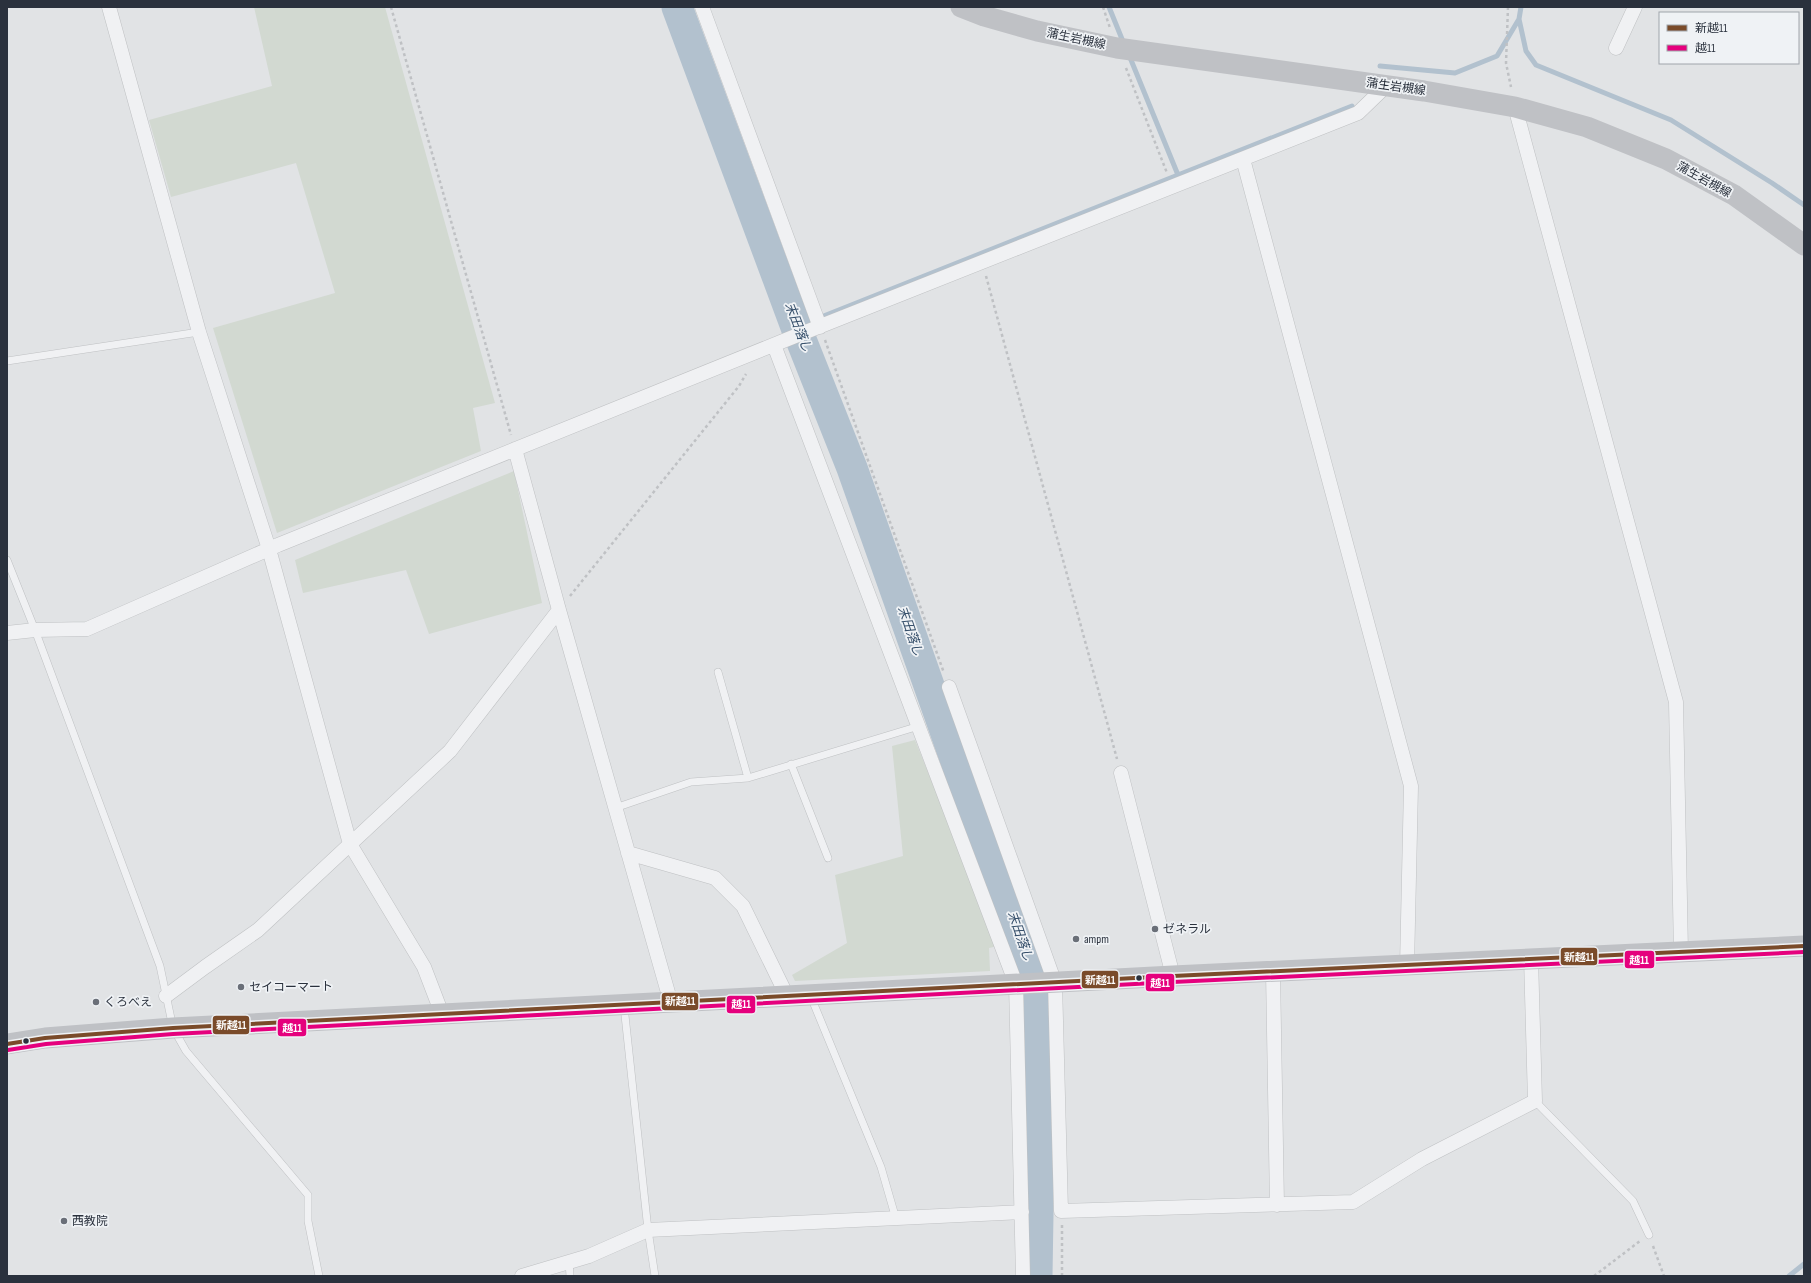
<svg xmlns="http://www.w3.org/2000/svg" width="1811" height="1283" font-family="'Sofia Sans Condensed','Noto Sans JP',sans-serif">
<rect width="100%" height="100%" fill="#e1e3e5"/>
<!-- green -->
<path fill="#d2d9d1" d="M254,7H385L495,403L473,408L481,451L277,533L213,328L335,293L296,163L171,197L149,120L272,86Z
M514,471L542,603L429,634L406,570L303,593L295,560Z
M915,740L998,946L989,948L990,971L795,981L792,975L847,943L835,875L903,856L892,746Z"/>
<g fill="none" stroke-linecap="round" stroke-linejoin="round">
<!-- stream -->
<path stroke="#b2c1ce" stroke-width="5" d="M1109,7L1124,44
M1521,7L1519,19L1526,51L1536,65L1671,120L1772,183L1804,205
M1129,55L1178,175
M1380,66L1455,73L1497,56L1519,19
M796,327L1352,106
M1789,1276L1804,1264"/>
<!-- river -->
<path stroke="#b2c1ce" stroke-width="31" d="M677,7L796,327L852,468L960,773L1027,953L1037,1001L1039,1153L1037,1276"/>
<defs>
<path id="lane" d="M7,361L199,332
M7,560L35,630L160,966L173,1028L186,1051L308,1195V1221L319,1276
M718,672L748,778
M791,764L828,858
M615,808L691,782L748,778L919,726
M811,997L881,1167L896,1219
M624,1006L648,1230L655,1276
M1535,1101L1633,1201L1649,1235
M569,1262L570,1276"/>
<path id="street" d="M109,7L199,332L269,549L350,844L424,967L442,1014
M702,7L820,327
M1616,48L1635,7
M1515,107L1676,702L1681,952
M1243,159L1411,786L1407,966
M774,345L1016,984L1023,1276
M515,449L559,610L671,1003
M7,633L35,630L87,629L278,545L793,337L1358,113L1386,86
M949,687L1055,983L1061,1211L1353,1202L1422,1159L1535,1101L1531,958
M1121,773L1173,976
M628,853L715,878L743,906L787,996
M1273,972L1277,1205
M166,996L205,967L258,930L450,751L559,610
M522,1276L589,1256L648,1230L1022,1212"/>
</defs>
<!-- lane casing -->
<use href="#lane" stroke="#bfc1c3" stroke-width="8"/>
<!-- street casing -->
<use href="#street" stroke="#bfc1c3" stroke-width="15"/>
<!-- path -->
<path stroke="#bfc1c4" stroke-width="2.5" stroke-dasharray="3 3" stroke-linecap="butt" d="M391,7L511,435
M1103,7L1110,28
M1508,7L1506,63L1511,87
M1126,68L1167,173
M986,276L1117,759
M825,340L944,673
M570,596L739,386L746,374
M1062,1225V1276
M1653,1246L1664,1276
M1594,1276L1640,1241"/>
<!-- lane -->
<use href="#lane" stroke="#f0f1f3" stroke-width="7"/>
<!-- street -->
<use href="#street" stroke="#f0f1f3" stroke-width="14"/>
<!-- secondary -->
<path stroke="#bfc1c5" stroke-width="21" d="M961,7L984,16L1037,31L1117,48L1424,91L1515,107L1587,127L1666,159L1734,195L1804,245
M7,1044L45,1038L173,1028L1173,976L1804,946"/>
<defs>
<path id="bus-1" d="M7,1044L45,1038L173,1028L1173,976L1804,946"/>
<path id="bus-2" d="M8,1050L46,1044L173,1034L1173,982L1804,952"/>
</defs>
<!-- bus-1 casing -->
<use href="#bus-1" stroke="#eff2f5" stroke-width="7"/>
<!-- bus-2 casing -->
<use href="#bus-2" stroke="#eff2f5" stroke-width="7"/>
<!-- bus-1 -->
<use href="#bus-1" stroke="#7a4b2a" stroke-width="4"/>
<!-- bus-2 -->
<use href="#bus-2" stroke="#e5007d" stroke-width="4"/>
</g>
<!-- markers -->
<g fill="#6a6f78" stroke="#eff2f5" stroke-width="1.5">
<circle cx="1155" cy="929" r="4"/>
<circle cx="1076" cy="939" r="4"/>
<circle cx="241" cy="987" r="4"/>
<circle cx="96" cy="1002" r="4"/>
<circle cx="64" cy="1221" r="4"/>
</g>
<g fill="#2a313d" stroke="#eff2f5" stroke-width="1.5">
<circle cx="1139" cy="978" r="3.5"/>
<circle cx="26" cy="1041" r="3.5"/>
</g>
<g text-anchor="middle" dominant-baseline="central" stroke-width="3.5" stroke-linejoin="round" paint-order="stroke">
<!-- street labels -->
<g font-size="12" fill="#2a313d" stroke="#eff2f5">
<text transform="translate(1076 39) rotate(12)">蒲生岩槻線</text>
<text transform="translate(1396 87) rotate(8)">蒲生岩槻線</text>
<text transform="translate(1704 180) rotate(29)">蒲生岩槻線</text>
</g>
<!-- poi labels -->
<g font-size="12" fill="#2a313d" stroke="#eff2f5" text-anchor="start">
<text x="1163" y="929">ゼネラル</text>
<text x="1084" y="939">ampm</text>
<text x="249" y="987">セイコーマート</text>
<text x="104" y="1002">くろべえ</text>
<text x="72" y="1221">西教院</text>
</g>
<!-- water labels -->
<g font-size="13" font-style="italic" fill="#38516c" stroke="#eff2f5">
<text transform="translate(798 327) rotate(69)">末田落し</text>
<text transform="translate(910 631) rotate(71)">末田落し</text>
<text transform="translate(1020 936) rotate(71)">末田落し</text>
</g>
</g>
<g stroke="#eff2f5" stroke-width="1.5">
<rect x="1560" y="947" width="38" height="19" rx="4" fill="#7a4b2a"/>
<rect x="1624" y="950" width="31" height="19" rx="4" fill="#e5007d"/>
<rect x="1081" y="970" width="38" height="19" rx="4" fill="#7a4b2a"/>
<rect x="1145" y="973" width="30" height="19" rx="4" fill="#e5007d"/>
<rect x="661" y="992" width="38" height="19" rx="4" fill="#7a4b2a"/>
<rect x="726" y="995" width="30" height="19" rx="4" fill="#e5007d"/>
<rect x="212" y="1015" width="38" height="20" rx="4" fill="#7a4b2a"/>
<rect x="277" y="1018" width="30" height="19" rx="4" fill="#e5007d"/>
</g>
<g font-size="11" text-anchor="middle" font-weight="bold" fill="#fff">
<text x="1579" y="961">新越11</text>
<text x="1639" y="964">越11</text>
<text x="1100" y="984">新越11</text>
<text x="1160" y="987">越11</text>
<text x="680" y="1005">新越11</text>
<text x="741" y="1008">越11</text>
<text x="231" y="1029">新越11</text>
<text x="292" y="1032">越11</text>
</g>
<!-- border -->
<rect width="1811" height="1283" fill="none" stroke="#2a313d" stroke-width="16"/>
<!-- legend -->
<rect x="1659" y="12" width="140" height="52" fill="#eff2f5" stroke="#a0a5ab"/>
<rect x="1667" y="25" width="20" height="6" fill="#7a4b2a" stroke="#a0a5ab"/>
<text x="1695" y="32" font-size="12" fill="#2a313d">新越11</text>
<rect x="1667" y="45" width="20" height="6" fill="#e5007d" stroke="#a0a5ab"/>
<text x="1695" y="52" font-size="12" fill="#2a313d">越11</text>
</svg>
